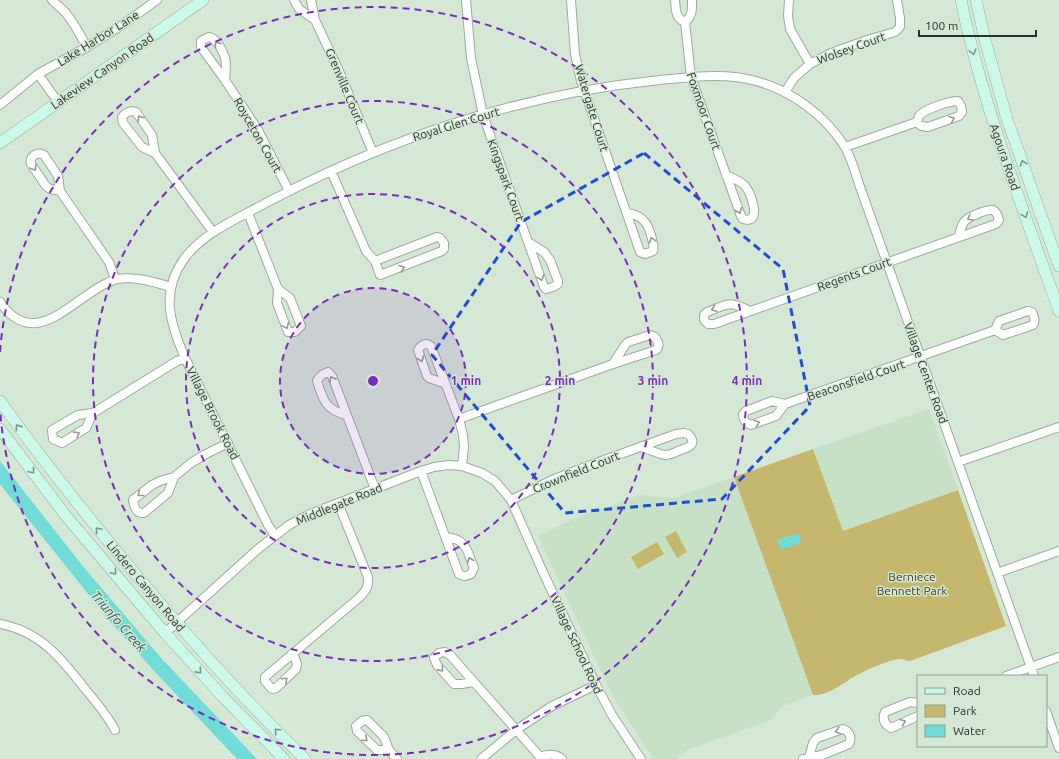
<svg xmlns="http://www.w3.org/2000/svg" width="1059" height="759" font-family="Ubuntu,sans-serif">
<rect width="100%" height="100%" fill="#d5e8d5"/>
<!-- built -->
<path fill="#c7e1c7" d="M929,409L958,490L843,531L813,449Z
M734,477L813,695L787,704L781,708L771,720L690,749L675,759H653L612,695L538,536L580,516L640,495L674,498Z"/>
<!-- green -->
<path fill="#c5b76d" d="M813,449L843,531L958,490L1006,626L910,661C907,661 903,659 901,659C890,659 866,670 857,675C844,682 829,696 813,695L734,477Z
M676,531L687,552L677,558L665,537Z
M657,542L664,554L638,569L631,557Z"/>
<!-- water -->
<path fill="#70dbd7" d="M0,461L86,570L162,659L257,759H237L155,672L109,620L0,484Z
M798,533L801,543L781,550L777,540Z"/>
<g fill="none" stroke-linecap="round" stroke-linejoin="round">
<defs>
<path id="street" d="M52,0L66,13L75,26L87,47
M294,0L299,9L315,20
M311,0L315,20L339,71L373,153
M466,0L471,58L483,115L544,287L546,289L553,287L558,284V281L550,260L544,252L528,242
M571,0L575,54L581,81L640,252L645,254L653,251C655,246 649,225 644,221C640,216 633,214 627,213
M675,0C676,9 675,19 685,22
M789,0L788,16L790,29L810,64
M685,22L691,77L741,216L743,219C763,225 751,192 745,186C741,181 732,178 726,175
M685,22C693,16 692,8 692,0
M38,74L58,102
M225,80C226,64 228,60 219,45C216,41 214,38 209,37L201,41V47L225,80L258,130L289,191
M785,92L794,78L810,64L831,53L870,39L895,32L900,27V18L897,0
M0,105L38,74L87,47L125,23L157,0
M845,147L917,122C918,120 918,118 919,116C924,109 950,101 958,101L961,106L962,112L959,116L928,127L921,126L917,122
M155,153L152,135L136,112C130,110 126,112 122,117L123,123L142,147L155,153L213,232
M331,171L366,251L375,261L380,275L442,251L444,249V243L440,238L437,237L375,261
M60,191L50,189L46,186L31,164C29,156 38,151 44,155L58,176L60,191L109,262L115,279
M248,213L278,289L277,303L288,332H295L301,326L290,298L278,289
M0,302C33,350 68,304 103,285C107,283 112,280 117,279C135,276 154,282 171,287
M750,311C729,300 728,304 707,312L704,315V320L708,324H714L996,224L999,220C998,216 997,212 993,210C987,209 967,217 964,222C961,226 960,232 959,236
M1028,311L1032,312C1034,317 1036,320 1033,325L1003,335L995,330L999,321Z
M446,384L429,378L427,376L418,350C421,345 426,342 431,346L459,419L463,435L464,447L462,466
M785,404L776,416L751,425C745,423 743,420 743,414L746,411L772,401L785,404L995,330
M93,413L86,428L62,443L53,439L52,430L78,415L93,413L177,361L185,358
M346,415C326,410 323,400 317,381C320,376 322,374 328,372L332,376L375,489
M459,419L613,364L656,350C660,346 658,341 655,337L650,335L628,342L625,345L613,364
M958,462L1059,427
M421,471L459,574C464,577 467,576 471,574L474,568C467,551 467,539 446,537
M174,477L168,493L144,513C136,514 134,507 133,500L152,485L160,481L174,477L191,463L204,455L228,443
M511,500L552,480L593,464L676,434L684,433L688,434C699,445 687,448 678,451C674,453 670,455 665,455C658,454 649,449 641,447
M275,535L268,525L185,358C170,323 160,293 184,259C203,233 235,220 262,205C386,139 521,94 660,80C691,77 725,72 756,81C792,91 825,115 845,147C851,158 855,171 859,184L1034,676
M997,573L1059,551
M0,624C40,631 62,659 86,690C97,703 107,715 115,730
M165,633L258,549L289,525L310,514L421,471L434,467L449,465L462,466L482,473L495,481L511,500L542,570L596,685L612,715L641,759
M293,653L297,664L296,669L276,688L272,689L265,681V677L360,597C366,590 369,587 368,577L338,503
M1006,676L1059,657
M473,682L462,684H454L437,665L434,658L439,653L445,652L450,655L542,759
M918,703L910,702L885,712C882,719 884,724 891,728L918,716
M1046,711L1059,748
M389,750H377L357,731L356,726L362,721L367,720L384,737L389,750L397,759
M540,757C548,754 555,753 562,759
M481,759L516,730L552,706L596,685
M803,759L822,755L849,744C852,738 850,731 843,729L817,738L813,743L809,757"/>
<path id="secondary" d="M961,0C983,107 1023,208 1059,311
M976,0L985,40L1007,119L1059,266
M0,143L203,0
M0,401C42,460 87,516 133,571C187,636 244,700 305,759
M0,429L66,516L165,633L223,697L284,759"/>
</defs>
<!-- street casing -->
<use href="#street" stroke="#9aad9a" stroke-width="10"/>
<!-- secondary casing -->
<use href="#secondary" stroke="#9aad9a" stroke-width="12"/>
<!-- street -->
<use href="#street" stroke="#fff" stroke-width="8"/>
<!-- secondary -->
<use href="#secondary" stroke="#caf9ea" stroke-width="11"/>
</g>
<!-- one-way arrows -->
<defs><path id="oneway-chevron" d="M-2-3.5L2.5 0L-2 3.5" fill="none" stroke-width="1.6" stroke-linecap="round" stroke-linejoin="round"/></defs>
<g stroke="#959895">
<use href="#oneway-chevron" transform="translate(217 44) rotate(-126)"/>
<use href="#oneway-chevron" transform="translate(140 118) rotate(-124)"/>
<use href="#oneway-chevron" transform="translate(952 119) rotate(-20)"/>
<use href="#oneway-chevron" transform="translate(34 168) rotate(58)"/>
<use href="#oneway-chevron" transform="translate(739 211) rotate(67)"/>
<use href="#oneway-chevron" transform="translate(970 218) rotate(152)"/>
<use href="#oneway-chevron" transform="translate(652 240) rotate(-108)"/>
<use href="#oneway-chevron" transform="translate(402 268) rotate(-20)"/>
<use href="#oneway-chevron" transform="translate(541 278) rotate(71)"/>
<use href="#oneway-chevron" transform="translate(714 309) rotate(160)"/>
<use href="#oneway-chevron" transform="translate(286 326) rotate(66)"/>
<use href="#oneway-chevron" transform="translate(421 359) rotate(70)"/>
<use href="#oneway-chevron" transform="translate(332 379) rotate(-119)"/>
<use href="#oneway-chevron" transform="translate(757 423) rotate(-19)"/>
<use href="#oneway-chevron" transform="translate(77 434) rotate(-32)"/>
<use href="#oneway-chevron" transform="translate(140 494) rotate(141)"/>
<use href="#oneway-chevron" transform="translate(470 560) rotate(-113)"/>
<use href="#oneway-chevron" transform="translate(441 669) rotate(48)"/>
<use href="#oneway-chevron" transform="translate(285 680) rotate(-43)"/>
<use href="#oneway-chevron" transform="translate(903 722) rotate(-23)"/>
<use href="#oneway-chevron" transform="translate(838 731) rotate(165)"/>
<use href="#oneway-chevron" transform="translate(365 739) rotate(42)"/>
</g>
<g stroke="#7a968a">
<use href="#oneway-chevron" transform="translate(973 52) rotate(75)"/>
<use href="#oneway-chevron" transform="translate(1023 163) rotate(-109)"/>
<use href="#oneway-chevron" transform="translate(1025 215) rotate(70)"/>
<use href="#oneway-chevron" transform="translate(18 427) rotate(-125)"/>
<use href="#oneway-chevron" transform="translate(32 471) rotate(53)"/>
<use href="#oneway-chevron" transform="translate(98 530) rotate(-130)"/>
<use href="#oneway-chevron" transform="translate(114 572) rotate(50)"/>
<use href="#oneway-chevron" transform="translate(199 671) rotate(48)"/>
<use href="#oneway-chevron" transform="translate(277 731) rotate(-134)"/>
</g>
<!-- marked area -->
<path fill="none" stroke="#1d4ed8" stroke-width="3" stroke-dasharray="8 5" stroke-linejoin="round" d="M644,153L783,269L810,406L722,499L565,513L432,355L521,222Z"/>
<!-- distance rings -->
<circle cx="373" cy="381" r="93" fill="#7b2cbf" fill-opacity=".12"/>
<g fill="none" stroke="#7b2cbf" stroke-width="2" stroke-dasharray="7 5">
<circle cx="373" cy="381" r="93"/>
<circle cx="373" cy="381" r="187"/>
<circle cx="373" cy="381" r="280"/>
<path d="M0 352A374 374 0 1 1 0 410"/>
</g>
<g text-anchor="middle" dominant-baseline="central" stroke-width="3" stroke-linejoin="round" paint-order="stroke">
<!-- street labels -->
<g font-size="12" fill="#2b322b" stroke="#d5e8d5">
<text transform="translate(98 38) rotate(-32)">Lake Harbor Lane</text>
<text transform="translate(851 48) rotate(-20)">Wolsey Court</text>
<text transform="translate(102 71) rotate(-35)">Lakeview Canyon Road</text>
<text transform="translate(345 86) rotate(67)">Grenville Court</text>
<text transform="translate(592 108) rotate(73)">Watergate Court</text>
<text transform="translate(704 111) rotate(71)">Foxmoor Court</text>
<text transform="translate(456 124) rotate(-17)">Royal Glen Court</text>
<text transform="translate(258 135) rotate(60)">Royceton Court</text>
<text transform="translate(1005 157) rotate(71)">Agoura Road</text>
<text transform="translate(506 180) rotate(70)">Kingspark Court</text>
<text transform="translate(854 274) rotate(-20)">Regents Court</text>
<text transform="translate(926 373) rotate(70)">Village Center Road</text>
<text transform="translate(856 380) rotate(-19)">Beaconsfield Court</text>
<text transform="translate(213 413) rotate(63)">Village Brook Road</text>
<text transform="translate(576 472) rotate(-22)">Crownfield Court</text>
<text transform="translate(339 504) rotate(-22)">Middlegate Road</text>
<text transform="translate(146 586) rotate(50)">Lindero Canyon Road</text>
<text transform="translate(577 645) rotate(65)">Village School Road</text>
</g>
<!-- park labels -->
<g font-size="12" fill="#443d1b" stroke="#d5e8d5">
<text x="912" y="576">Berniece<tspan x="912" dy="14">Bennett Park</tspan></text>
</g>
<!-- water labels -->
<g font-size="13" font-style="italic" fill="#2c5c5a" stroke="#d5e8d5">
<text transform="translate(119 621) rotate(49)">Triunfo Creek</text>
</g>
</g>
<circle cx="373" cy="381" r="6" fill="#7b2cbf" stroke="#d5e8d5" stroke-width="2"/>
<g font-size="12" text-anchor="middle" font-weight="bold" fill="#7b2cbf" stroke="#d5e8d5" stroke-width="3" stroke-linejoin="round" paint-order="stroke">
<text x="466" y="385">1 min</text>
<text x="560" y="385">2 min</text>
<text x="653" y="385">3 min</text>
<text x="747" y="385">4 min</text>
</g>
<!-- legend -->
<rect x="917" y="675" width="130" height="72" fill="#d5e8d5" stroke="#919f91"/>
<rect x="925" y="688" width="20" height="6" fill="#caf9ea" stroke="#919f91"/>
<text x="953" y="695" font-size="12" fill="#2b322b">Road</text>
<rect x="925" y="705" width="20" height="12" fill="#c5b76d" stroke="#919f91"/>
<text x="953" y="715" font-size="12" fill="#2b322b">Park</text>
<rect x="925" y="725" width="20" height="12" fill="#70dbd7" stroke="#919f91"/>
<text x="953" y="735" font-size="12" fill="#2b322b">Water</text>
<!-- scale -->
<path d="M919 30v6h117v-6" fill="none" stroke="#2b322b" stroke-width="2"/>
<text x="925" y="30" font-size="12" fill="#2b322b" stroke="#d5e8d5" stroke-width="3" paint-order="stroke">100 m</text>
</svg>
